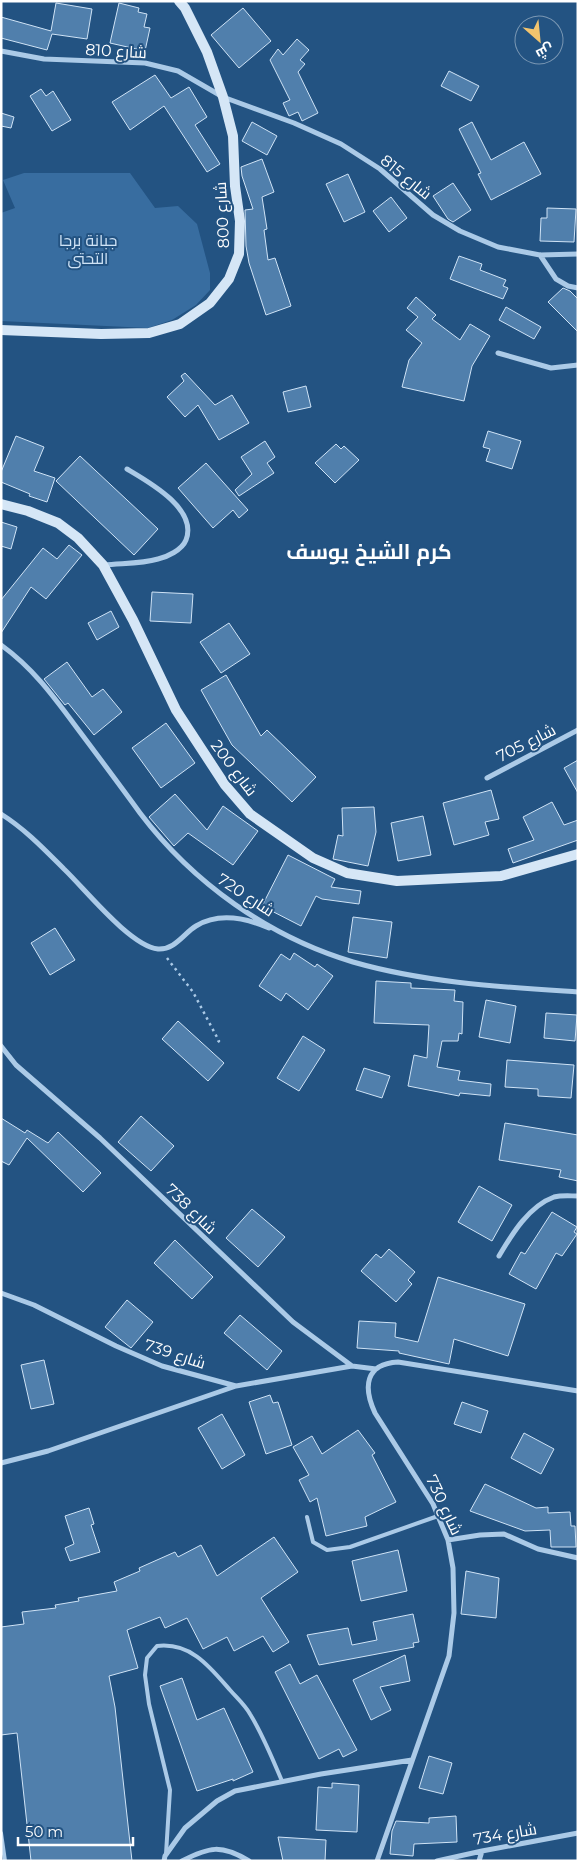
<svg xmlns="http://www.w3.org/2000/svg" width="579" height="1862" font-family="Montserrat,Cairo,sans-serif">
<rect width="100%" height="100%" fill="#235382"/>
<!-- green -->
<path fill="#386da0" d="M24,173H130L155,208L178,206L197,224L210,273V290L196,305L172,320L148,328L1,321V213L15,208L3,180Z"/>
<!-- building -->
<path fill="#507fac" stroke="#cfe3f6" d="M56,3L92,9L87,39L52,34L47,50L1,38V17L51,31Z
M119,3L139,8L138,12L147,14L144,27L150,28L145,51L110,43Z
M243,8L271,41L239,68L211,35Z
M297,39L309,50L300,60L305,64L298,72L318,113L302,121L298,112L289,116L283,103L290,100L270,60L278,49L283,55Z
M449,71L479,86L471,101L441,86Z
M155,75L171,98L189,87L207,117L195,125L220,164L207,172L164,106L130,130L112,102Z
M41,89L46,96L53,91L71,120L52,131L30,96Z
M1,113L14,117L11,128L1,126Z
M252,122L277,136L267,155L242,141Z
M472,122L491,160L524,142L541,174L491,200L478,174L481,173L459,129Z
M262,159L274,192L262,197L267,229L264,230L268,260L275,258L291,306L266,315L249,263L246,246L245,210L253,209L242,176L241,167Z
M348,174L365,212L344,222L326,184Z
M453,183L471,210L453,222L448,219L433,196Z
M391,197L407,218L389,232L373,211Z
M547,208L576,209L574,242L540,241L541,218H547Z
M459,256L482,264L480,270L506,280L503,286L508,288L503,299L450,279Z
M563,288L570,291L578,299V332L548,302Z
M416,297L436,315L432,319L460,340L470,324L490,336L472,366L464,401L402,387L409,360L422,343L406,330L418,317L407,308Z
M506,307L541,327L534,339L499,320Z
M185,373L215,405L232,395L249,423L219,440L198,405L185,417L167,397L184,381L181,376Z
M306,386L311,407L288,412L283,392Z
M488,431L521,441L512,469L486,461L490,449L483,447Z
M16,436L44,447L34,471L55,478L47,502L29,496L30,494L1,482V472Z
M265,441L275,457L267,463L274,473L239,496L235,490L252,474L241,457Z
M336,444L341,449L344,446L359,460L335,483L315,463Z
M80,456L158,529L134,555L56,481Z
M206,463L248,510L239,518L233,510L213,528L178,488Z
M1,522L17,527L11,549L1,546Z
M69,545L82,555L46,599L31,587L1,633V600L43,548L57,559Z
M152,592L193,594L191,623L150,621Z
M111,611L119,627L97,640L88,623Z
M229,623L250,654L221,673L200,642Z
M67,662L92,697L103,689L122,712L94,735L68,703L65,705L44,679Z
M226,675L261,736L267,730L316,777L292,802L232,745L201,690Z
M166,723L195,763L161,788L132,748Z
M578,760V793L564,768Z
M491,790L499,819L485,822L489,835L454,845L443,803Z
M175,794L207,830L223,806L258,831L233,865L188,833L174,846L149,817Z
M552,802L564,825L578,820V840L513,863L508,849L534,840L523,817Z
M374,807L376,832L368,866L333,859L338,835L343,836L342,808Z
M423,816L431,855L398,861L391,823Z
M288,855L335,879L331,887L361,891L359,904L322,899L316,896L301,926L262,906Z
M353,917L392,922L387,958L348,952Z
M55,928L75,960L50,975L31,943Z
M294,953L315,967L317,964L333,976L308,1010L286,993L281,1001L259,986L281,954L290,960Z
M376,981L411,983V988L455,990L454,1001L463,1002L462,1034L459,1033L458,1041H442L437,1067L460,1071L458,1080L491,1084L490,1096L460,1093L459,1096L408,1086L414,1055L427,1058L429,1025L374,1023Z
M486,1000L516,1006L510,1043L479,1037Z
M546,1013L577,1015L575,1041L544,1038Z
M178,1021L224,1063L208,1081L162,1039Z
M303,1036L325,1050L299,1091L277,1078Z
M507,1060L574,1065L571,1098L538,1096V1089L505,1087Z
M364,1068L390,1076L382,1098L356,1090Z
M141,1116L174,1146L151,1171L118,1142Z
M1,1118L25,1133L27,1130L48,1143L58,1132L101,1173L83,1192L27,1138L9,1165L1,1161Z
M505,1123L578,1135V1181L559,1177L561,1170L499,1160Z
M479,1186L512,1205L492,1241L458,1222Z
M252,1209L285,1237L258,1267L226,1238Z
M552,1212L577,1227L574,1232L577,1234L562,1256L556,1253L536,1289L509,1274L521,1252L525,1254Z
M175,1240L213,1277L192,1299L154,1263Z
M389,1249L415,1272L408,1280L412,1284L396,1302L361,1271L376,1254L381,1258Z
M438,1277L525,1304L508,1356L454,1339L449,1364L399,1353V1351L357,1348L359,1321L396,1323L395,1337L418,1342Z
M127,1300L153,1322L131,1348L105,1327Z
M240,1315L282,1351L267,1370L224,1333Z
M44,1360L54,1404L31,1409L21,1365Z
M270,1395L273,1403L278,1402L292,1445L266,1454L249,1402Z
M462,1402L488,1411L481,1433L454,1424Z
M222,1414L245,1455L222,1469L198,1428Z
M358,1430L375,1453L372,1455L396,1502L365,1517L367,1526L326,1536L317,1498L310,1502L299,1480L309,1475L293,1447L312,1436L322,1454Z
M524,1433L554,1449L541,1474L511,1458Z
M485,1484L536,1508L548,1507V1513L570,1512L571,1526H575L576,1547H551L550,1530L525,1531L470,1511Z
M89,1508L94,1524L91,1525L100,1552L70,1561L65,1548L74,1544L65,1516Z
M274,1537L298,1572L261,1598L289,1642L273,1652L263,1636L234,1651L227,1637L203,1649L187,1618L165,1628L160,1617L127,1630L138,1668L109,1676L115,1707L132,1861H31L17,1733L1,1735V1627L24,1624L22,1612L56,1608L55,1605L79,1601L78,1598L117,1591L114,1582L140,1571L139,1568L175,1552L178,1557L201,1545L217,1576Z
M398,1550L407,1591L361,1601L352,1561Z
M466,1571L499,1578L496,1618L461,1614Z
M413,1614L419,1642L413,1643L414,1647L319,1665L307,1635L348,1628L352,1645L377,1640L373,1622Z
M405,1655L410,1681L380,1687L391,1710L371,1720L353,1680Z
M290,1664L300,1684L317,1675L357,1750L343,1757L339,1749L319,1759L275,1672Z
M182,1678L197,1720L224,1708L253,1772L233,1781V1779L197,1791L160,1686Z
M429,1756L452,1763L443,1794L419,1788Z
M332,1783L359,1785L357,1832L316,1830L318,1787L332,1788Z
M456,1816L457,1842L414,1844L413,1856L390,1854L392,1831L396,1821L429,1823V1818Z
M278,1837L326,1840L325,1861H283Z"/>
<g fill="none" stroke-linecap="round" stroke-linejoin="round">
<!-- path -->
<path stroke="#abcae7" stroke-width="2.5" stroke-dasharray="2.5 4" stroke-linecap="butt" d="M167,958L193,992L219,1041L215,1045"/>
<!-- service -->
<path stroke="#abcae7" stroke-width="4" d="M307,1517L313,1542L327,1550L350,1547L438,1516
M1,1833L5,1861
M166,1854L170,1790L149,1704L145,1675L147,1658L157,1646C191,1642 210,1667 230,1690C237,1698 245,1705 250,1714C263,1735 272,1758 282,1781"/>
<!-- minor -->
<path stroke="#abcae7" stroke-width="5" d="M1,51L44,59L145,63L178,71L223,97L294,123L341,144L380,169L433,215L460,231L498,247L540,255L578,254
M540,255L556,279L568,286L578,288
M498,353L551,368L578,365
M104,565C121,563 141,564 158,559C167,557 182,550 186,540C198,509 149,482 127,469
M1,645C33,668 54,697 77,728C98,756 119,784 140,813C193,883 269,937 353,962C426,983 503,987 578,992
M487,778L578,730
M1,814C25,829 44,849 64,869C85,889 130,946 158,949C175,950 184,933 196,926C219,912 246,918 269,928
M1,1046L16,1065L100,1138L293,1322L352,1366L376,1369
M499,1256C512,1234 529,1206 554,1197C562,1195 570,1196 578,1196
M1,1293L34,1305L116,1346L162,1366L236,1386L352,1366
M1,1463L48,1451L236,1386
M448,1540L480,1535L504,1534L538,1549L578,1558
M164,1861L165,1856L185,1828L217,1801L235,1791L321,1774L412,1760
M182,1861C209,1847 221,1844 249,1861
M377,1861L449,1656L454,1613L453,1568L448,1540L433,1504L375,1413C363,1387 365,1364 398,1362L578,1391
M437,1861L482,1851L578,1833
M479,1861L482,1851"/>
<!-- secondary -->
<path stroke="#d5e6f6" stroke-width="10" d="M1,330L101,334L149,333L180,324L210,303L229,279L239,254L240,221L235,186L233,136L223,97L207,52L185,8L179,1
M1,504L28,511L58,523L78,538L103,565L133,620L176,710L225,785L250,814L313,858L347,873L397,881L501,876L578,854"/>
</g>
<g text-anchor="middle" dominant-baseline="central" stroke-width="4" stroke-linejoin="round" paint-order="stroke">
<!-- street labels -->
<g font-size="16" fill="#fff" stroke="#235382">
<text transform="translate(116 51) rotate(3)">شارع 810</text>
<text transform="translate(406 177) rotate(39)">شارع 815</text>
<text transform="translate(222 215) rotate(-93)">شارع 800</text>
<text transform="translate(526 743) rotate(-27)">شارع 705</text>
<text transform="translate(234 768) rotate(53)">شارع 200</text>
<text transform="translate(246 895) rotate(33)">شارع 720</text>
<text transform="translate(191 1209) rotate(44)">شارع 738</text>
<text transform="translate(175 1354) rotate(18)">شارع 739</text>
<text transform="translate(444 1505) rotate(65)">شارع 730</text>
<text transform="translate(505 1834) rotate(-10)">شارع 734</text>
</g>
<!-- park labels -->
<g font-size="16" fill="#cfe3f6" stroke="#235382">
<text x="88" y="240">جبانة برجا<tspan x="88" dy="18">التحتى</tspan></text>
</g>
<!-- district labels -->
<g font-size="21" font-weight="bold" fill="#fff" stroke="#235382">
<text x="369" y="551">كرم الشيخ يوسف</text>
</g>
</g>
<!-- border -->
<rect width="579" height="1862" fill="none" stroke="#ffffff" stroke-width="5"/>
<!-- north arrow -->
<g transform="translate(539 40) rotate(153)"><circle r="24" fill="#235382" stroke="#7b98b4"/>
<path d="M0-4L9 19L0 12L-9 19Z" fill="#f2c46e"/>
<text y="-8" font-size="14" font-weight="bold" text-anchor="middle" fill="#ffffff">ش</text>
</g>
<!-- scale -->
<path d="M18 1837v8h115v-8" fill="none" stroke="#ffffff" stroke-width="2.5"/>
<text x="25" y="1837" font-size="15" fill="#ffffff" stroke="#235382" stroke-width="4" paint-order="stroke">50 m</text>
</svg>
